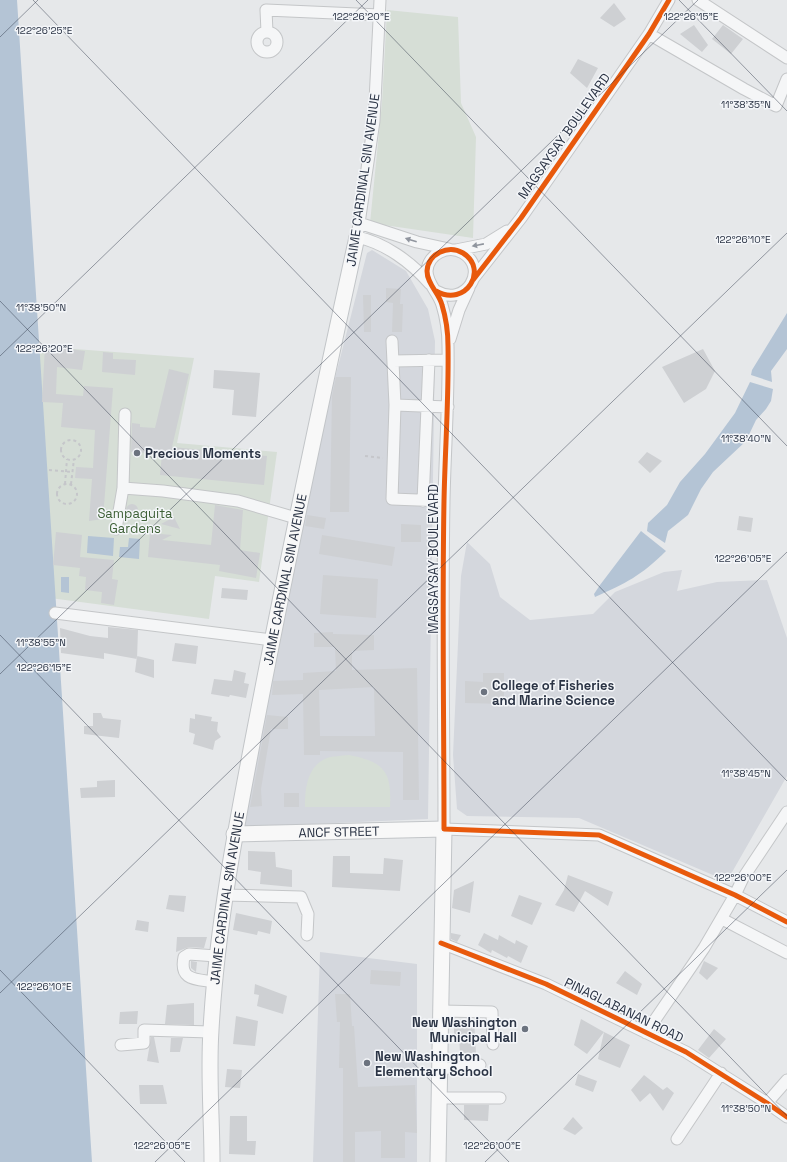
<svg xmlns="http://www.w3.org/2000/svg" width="787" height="1162" font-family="'Space Grotesk',sans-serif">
<rect width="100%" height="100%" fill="#e6e8ea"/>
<!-- built -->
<path fill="#d4d7dd" d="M372,250L406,271L428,309L435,341L428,819L244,827L312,468L367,253Z
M467,542L490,564L500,597L530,620L593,614L615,592L664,572L682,570L677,591L717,582L767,580L787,638V776L727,881L579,818L467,816L457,809L453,755L461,576Z
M320,952L417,964V1162H313Z"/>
<!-- green -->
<path fill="#d6ded6" d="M387,10L458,17L461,103L476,137L473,238L370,223L382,103Z
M35,346L194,358L177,443L277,452L259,582L215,576L209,619L50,598Z
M349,755C384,762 392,771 390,807H305C305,789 307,766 327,758C333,756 342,756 349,755Z"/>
<!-- water -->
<path fill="#b4c4d5" d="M0,0H17L92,1162H0Z
M787,313V349L771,371L772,382L751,375L752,370Z
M750,382L773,389L771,401L766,409L756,420L746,441L713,472L701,489L688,515L668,531L665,543L647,531L648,523L667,505L680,482L705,454L735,413Z
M641,531L666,551C641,576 626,583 595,597L594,594L600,585Z
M88,536L114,538L113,556L87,553Z
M129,538L140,539L139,559L119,557L120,547H128Z
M61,577H69V593L61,592Z"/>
<!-- building -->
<path fill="#ced0d3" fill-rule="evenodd" d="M614,3L626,19L614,27L600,18Z
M694,25L708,45L702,52L680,34Z
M723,25L743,39L731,54L712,39Z
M578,59L598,68L587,88L570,73Z
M386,288L401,289L400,304H403L402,332H392L393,303L386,302Z
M363,295H371V332H364Z
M45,346L85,351L82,370L57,367L56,394L83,396L84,386L113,388L103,519L89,521L92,479L75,478L76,467L93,468L95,430L61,427L63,403L42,402Z
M703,349L715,371L706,389L684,403L662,367Z
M103,352L113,353V359L136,360L135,375L102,372Z
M169,369L189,374L172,447L267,456L264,485L160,475L162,454L131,452L132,423L140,424V427L155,428Z
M214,370L260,373L256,417L232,415L234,390L213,388Z
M336,377H351L349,512H330L332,396Z
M647,452L662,461L650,473L638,462Z
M126 510a6 6 0 1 1 12 0a6 6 0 1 1-12 0Z
M215,505L243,510L240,550L260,553L256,578L219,571L220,565L148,557L150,533L172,535L162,540L211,545Z
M307,515L326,518L324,529L305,526Z
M739,516L753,518L751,532L737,530Z
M174,517L180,529L161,524Z
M401,524L421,525V542H401Z
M56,532L82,535L80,557L114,560L112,579L118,580L114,605L101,603L102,592L85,590L86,577L79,576L80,568L53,565Z
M322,535L395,547L392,566L319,554Z
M323,575L378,579L376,618L320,614Z
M222,588L248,590L247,600L221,598Z
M108,627L138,630L137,659L104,653V659L61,653L60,628L90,636L108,638Z
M333,632V634L374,635V650L352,651V670L417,668L419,800H403V752L320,751V755H304L303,694L272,695L273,681L303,680V673L336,671L335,647H314V633ZM374,687L375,736H320L319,690Z
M175,643L198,646L196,664L172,661Z
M137,656L154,660V678L135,672Z
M234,670L246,673L244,683L249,684L246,698L230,695L229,697L211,694L214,679L232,681Z
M483,673H504V704L465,703V681L483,682Z
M93,713H101L103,718L121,720L119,738L84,734V726H93Z
M195,714L212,717L211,721L218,722L217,731L221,737L215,741L213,750L193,744L195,734L189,732L190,718L195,719Z
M267,715L288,717V729H271L261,789L262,806L250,807Z
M115,780V797L81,798L80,788L97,787V781Z
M284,793H299V807H284Z
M248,851L275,852L276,867L292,870V887L260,884L261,872L248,870Z
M333,856H350V873L383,874L384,858L403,860L400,891L332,887Z
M568,875L613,892L608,906L585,891L574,912L555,905L564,890Z
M474,881L470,913L452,908L454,890Z
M169,895L186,896L184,912L166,909Z
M519,895L542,903L532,925L511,916Z
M236,913L272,921L270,934L258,931L257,935L233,930Z
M137,920L149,922L148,932L135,930Z
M451,933L461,935L457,942L451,939Z
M484,933L498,940L499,935L515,944L516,940L528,946L521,963L508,956L507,958L492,950L491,953L478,945Z
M177,937H207L204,948L189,947L176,952Z
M191,961L197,962L196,972L191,968Z
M704,961L718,968L707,980L699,973Z
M371,970L401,972L400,986L370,984Z
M625,971L642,984L637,995L616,983Z
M255,984L287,996L283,1014L257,1006L259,995L254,994Z
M335,994H350L352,1026H354L358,1087L415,1085L417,1133L405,1132V1158H381V1131L355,1132V1162H343V1068H339L340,1022H337Z
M194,1003V1025L165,1024L167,1005Z
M138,1011L137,1024H119L120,1012Z
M236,1016L258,1021L255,1046L233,1044Z
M581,1019L604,1032L587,1054L574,1045Z
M474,1020L476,1053L460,1054L459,1036H454V1021Z
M714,1029L726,1039L709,1058L698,1050Z
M604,1032L630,1045L620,1068L598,1059Z
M151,1037H154L159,1063L147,1061Z
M171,1038H183L180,1052H170Z
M227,1069L242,1070L240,1088L225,1087Z
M578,1074L597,1081L593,1092L575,1085Z
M644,1075L663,1090L667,1087L674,1093L663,1111L650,1093L640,1102L631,1090Z
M139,1085H163L167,1104H140Z
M464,1105H489L488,1121L464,1120Z
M230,1116H247V1141H256L255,1155L229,1154Z
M573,1117L583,1128L575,1135L563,1129Z"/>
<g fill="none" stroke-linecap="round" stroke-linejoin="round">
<defs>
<path id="minor" d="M380,0L374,121L357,237C385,243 411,262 430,284
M698,0L787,58
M267,32L266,10L380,15
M257 42a10 10 0 1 1 20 0a10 10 0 1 1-20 0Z
M649,34L744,89L776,106L787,79
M359,223L417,242L449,249
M456,250L486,244L507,231
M473,279L521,218L649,34L669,0
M436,291C466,308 489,269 463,253C448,244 428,254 427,271C427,284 439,293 442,305C446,318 448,333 448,346C449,398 445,449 444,501C442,610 444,719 444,829L599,835L735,895L787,922
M450,339L459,310L469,288
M392,341L395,405L392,499L444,501
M393,361L448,360
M395,405L448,407
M123,488L125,414
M423,501L429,360
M116,529L123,488L163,491L238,501L296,518
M55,613L272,640
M224,895L301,897L308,914L307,935
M722,919L787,953
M441,943L546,984L686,1052L767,1103L787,1117
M214,982C196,979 179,981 184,957L189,954L216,956
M440,1011L492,1012L493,1044
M646,1033L704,948L735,895L743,878L787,812
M121,1045L144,1043V1030L210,1032
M439,1069L480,1065
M438,1098H500
M767,1103L787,1080
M677,1139L721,1073"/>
<g id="major">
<path id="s1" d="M234,834L444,829L438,1162"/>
<path id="s2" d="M212,1162C212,1118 208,1074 211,1030C217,920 239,812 260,703C290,547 323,392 357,237"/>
</g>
</defs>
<!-- minor casing -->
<use href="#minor" stroke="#c4c6c8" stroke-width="13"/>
<!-- major casing -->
<use href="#major" stroke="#c2c5c8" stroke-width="17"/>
<!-- path -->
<path stroke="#c5c6ca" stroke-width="2" stroke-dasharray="3 3" stroke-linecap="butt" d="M61 450a10 10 0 1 1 20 0a10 10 0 1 1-20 0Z
M365,456L383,458
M49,470L72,472
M65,484L67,459
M71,484L74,459
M57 494a10 10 0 1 1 20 0a10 10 0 1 1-20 0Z"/>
<!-- minor -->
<use href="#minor" stroke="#f5f6f7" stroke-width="11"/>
<!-- major -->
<use href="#major" stroke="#f8f8f8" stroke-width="15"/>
<defs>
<path id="cycleway" d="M473,280L521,218L649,34L669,0
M436,291C466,308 489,269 463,253C448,244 428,254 427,271C427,284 439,293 442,305C446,318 448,333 448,346C449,398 445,449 444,501C442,610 444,719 444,829L599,835L735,895L787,922
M441,943L546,984L686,1052L767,1103L787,1117"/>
</defs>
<!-- cycleway casing -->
<use href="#cycleway" stroke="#f4f6f9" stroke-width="8"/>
<!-- cycleway -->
<use href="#cycleway" stroke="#e8590c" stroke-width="5"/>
</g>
<!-- one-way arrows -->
<defs><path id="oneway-solid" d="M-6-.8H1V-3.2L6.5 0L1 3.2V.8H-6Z"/></defs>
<g fill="#90959e">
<use href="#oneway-solid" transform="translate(411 240) rotate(-162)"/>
<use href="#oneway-solid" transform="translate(478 245) rotate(169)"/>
</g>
<!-- ticks -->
<path fill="none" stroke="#2b3445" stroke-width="1" stroke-opacity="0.45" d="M33,0L787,781M356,0L787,446M679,0L787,111M0,37L38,0M0,301L787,1116M0,356L368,0M0,635L509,1162M0,674L698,0M0,970L185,1162M0,993L787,233M155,1162L787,552M485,1162L787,870"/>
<!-- markers -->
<g fill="#6c737f" stroke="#f4f6f9" stroke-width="1.5">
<circle cx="137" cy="453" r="4"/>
<circle cx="484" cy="692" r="4"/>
<circle cx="525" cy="1029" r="4"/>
<circle cx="367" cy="1063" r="4"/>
</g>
<g text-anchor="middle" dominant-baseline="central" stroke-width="3" stroke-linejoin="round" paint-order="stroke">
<!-- street labels -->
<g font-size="13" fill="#2b3445" stroke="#f4f6f9">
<text transform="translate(564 136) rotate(-55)">MAGSAYSAY BOULEVARD</text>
<text transform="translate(363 180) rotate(-82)">JAIME CARDINAL SIN AVENUE</text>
<text transform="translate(433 559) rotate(-90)">MAGSAYSAY BOULEVARD</text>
<text stroke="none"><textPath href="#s2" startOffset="589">JAIME CARDINAL SIN AVENUE</textPath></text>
<text stroke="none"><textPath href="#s1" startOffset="105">ANCF STREET</textPath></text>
<text stroke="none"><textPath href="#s2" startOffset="265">JAIME CARDINAL SIN AVENUE</textPath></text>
<text transform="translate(624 1010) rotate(26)">PINAGLABANAN ROAD</text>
</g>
<!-- poi labels -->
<g font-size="13" font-weight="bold" fill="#2b3445" stroke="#f4f6f9" text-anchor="start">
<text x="145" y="453">Precious Moments</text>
<text x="492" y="685">College of Fisheries<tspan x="492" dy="15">and Marine Science</tspan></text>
<text x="517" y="1022" text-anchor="end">New Washington<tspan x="517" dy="15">Municipal Hall</tspan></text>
<text x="375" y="1056">New Washington<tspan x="375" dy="15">Elementary School</tspan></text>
</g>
<!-- park labels -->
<g font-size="13" fill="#3f6138" stroke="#f4f6f9">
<text x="135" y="513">Sampaguita<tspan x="135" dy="15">Gardens</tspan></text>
</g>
</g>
<g font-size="10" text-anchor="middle" fill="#2b3445" stroke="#f4f6f9" stroke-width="3" stroke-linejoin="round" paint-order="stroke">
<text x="361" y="20">122°26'20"E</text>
<text x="691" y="20">122°26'15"E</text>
<text x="44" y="34">122°26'25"E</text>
<text x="746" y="108">11°38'35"N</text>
<text x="743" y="243">122°26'10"E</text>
<text x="41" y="311">11°38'50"N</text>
<text x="44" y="352">122°26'20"E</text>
<text x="746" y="442">11°38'40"N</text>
<text x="743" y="562">122°26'05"E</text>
<text x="41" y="646">11°38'55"N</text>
<text x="44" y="671">122°26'15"E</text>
<text x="746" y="777">11°38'45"N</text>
<text x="743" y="881">122°26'00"E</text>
<text x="44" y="990">122°26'10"E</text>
<text x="746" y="1112">11°38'50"N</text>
<text x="162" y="1149">122°26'05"E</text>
<text x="492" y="1149">122°26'00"E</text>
</g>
</svg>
